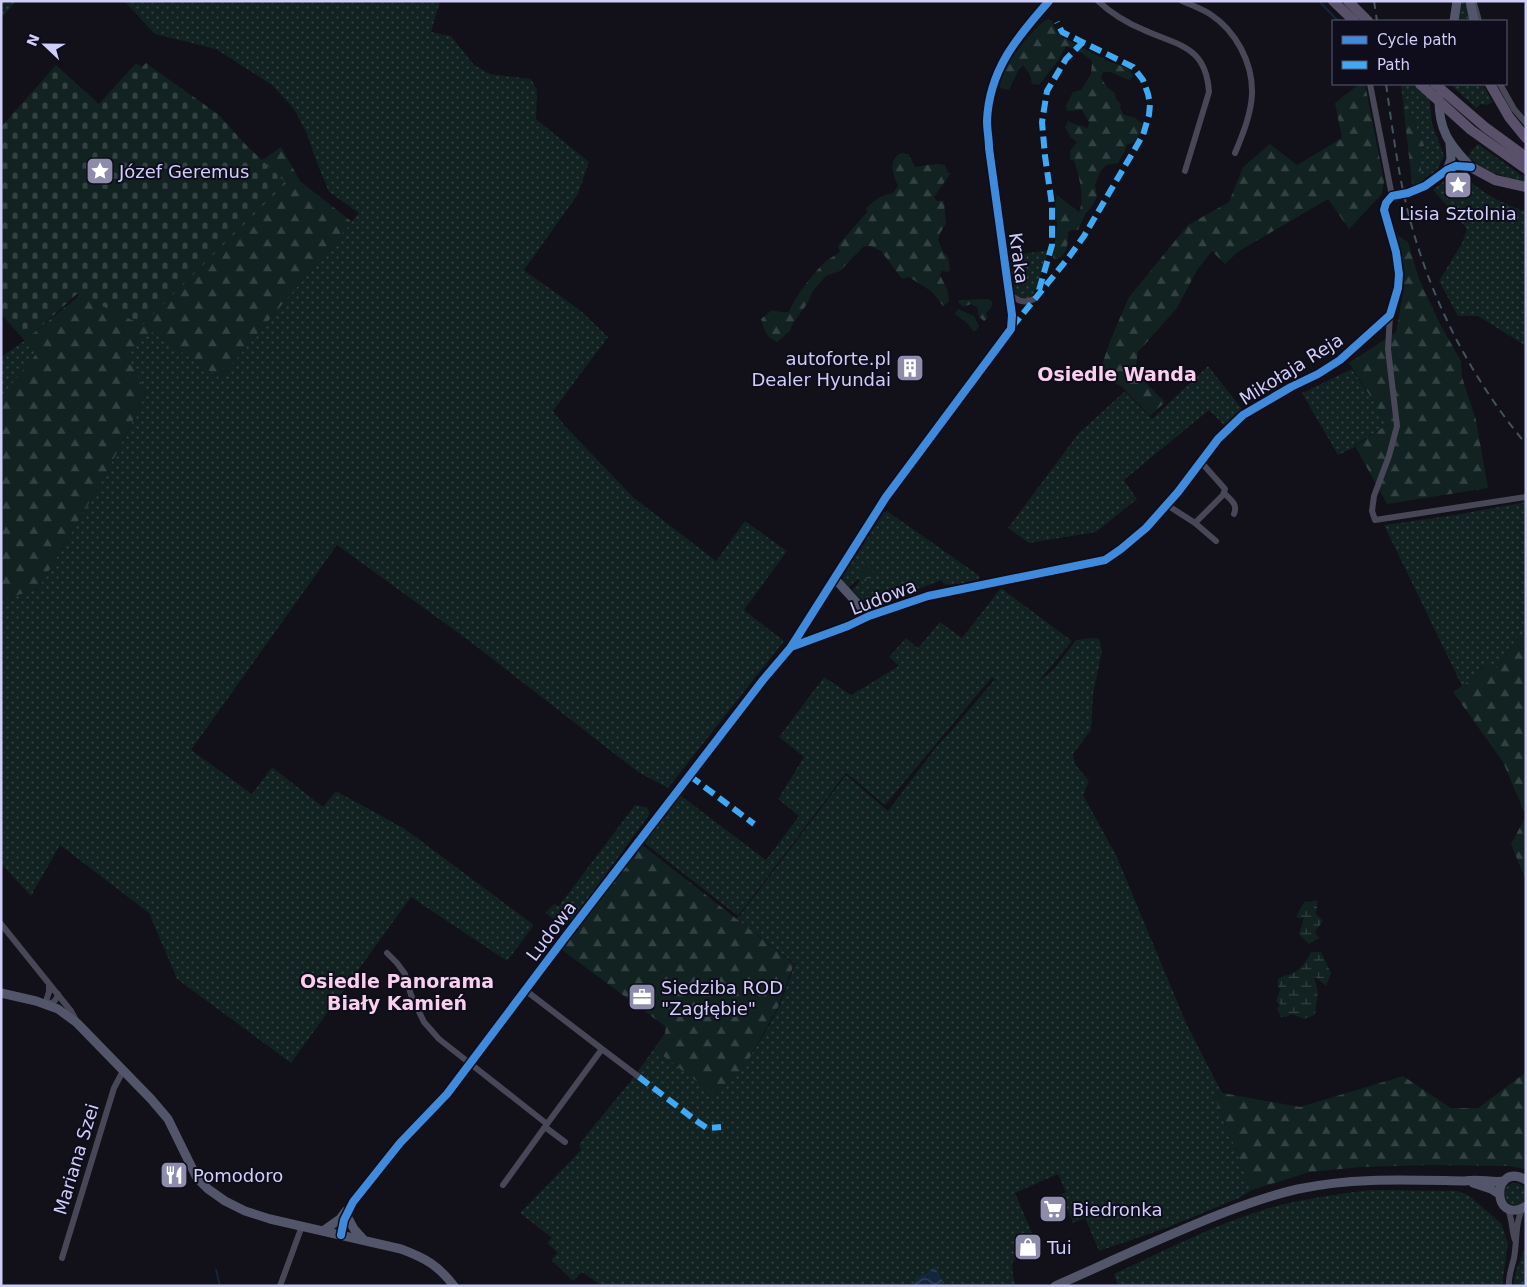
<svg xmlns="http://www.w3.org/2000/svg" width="1527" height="1287" font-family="'DejaVu Sans',sans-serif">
<defs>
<pattern id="grass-dots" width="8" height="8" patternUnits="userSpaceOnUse" patternTransform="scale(1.25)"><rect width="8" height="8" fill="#112221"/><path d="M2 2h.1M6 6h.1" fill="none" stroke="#334142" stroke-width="1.8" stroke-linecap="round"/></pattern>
<pattern id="forest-firs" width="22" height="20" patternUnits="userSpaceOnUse" patternTransform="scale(1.25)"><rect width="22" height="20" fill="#112221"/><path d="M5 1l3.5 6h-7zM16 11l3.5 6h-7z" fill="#334142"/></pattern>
<pattern id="wetland-marsh" width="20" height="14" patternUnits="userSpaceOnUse" patternTransform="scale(1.25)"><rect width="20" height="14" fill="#112221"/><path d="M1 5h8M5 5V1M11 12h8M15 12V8" fill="none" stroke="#334142"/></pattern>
<pattern id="cemetery-stones" width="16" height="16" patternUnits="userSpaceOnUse" patternTransform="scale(1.25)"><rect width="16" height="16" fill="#112221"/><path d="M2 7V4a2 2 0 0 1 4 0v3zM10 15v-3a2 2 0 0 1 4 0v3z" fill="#334142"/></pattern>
<pattern id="park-crowns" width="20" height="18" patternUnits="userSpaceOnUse" patternTransform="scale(1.25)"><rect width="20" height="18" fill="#112221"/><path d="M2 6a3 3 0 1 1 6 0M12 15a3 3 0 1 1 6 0" fill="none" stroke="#334142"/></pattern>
<pattern id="water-waves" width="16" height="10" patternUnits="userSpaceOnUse" patternTransform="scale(1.25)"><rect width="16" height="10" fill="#13263c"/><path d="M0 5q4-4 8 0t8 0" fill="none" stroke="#344459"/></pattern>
</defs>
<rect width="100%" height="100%" fill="#121018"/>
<!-- grass -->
<path fill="url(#grass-dots)" d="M1,1H16L1,19Z
M124,1H440L431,32L451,36L474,65L490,74L531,79L537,90L536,119L589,162L578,194L524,270L581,311L608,337L553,411L565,426L633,497L716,561L745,521L787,551L744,610L784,641L668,788L638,772L468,640L337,545L191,750L252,794L272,767L323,807L336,791L405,829L534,925L507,961L411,897L291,1063L177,979L149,913L60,845L31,896L1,864V600L38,589L105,476L146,394L126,353L142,325L220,378L359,213L329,192L317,163L307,134L294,109L272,85L216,49L155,34Z
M1461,1H1466L1471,21H1458Z
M1401,84H1433L1430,103L1432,123L1444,156L1437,170L1425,178L1423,182L1412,187V184L1421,178V155L1424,145L1402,94Z
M1450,84H1483L1492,102L1488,105L1481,104L1476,108Z
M1478,144L1521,175L1526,176V182C1503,177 1487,172 1468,157L1472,150Z
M1453,174H1459L1490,196L1506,204L1526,212V346L1478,316H1458L1439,281L1462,243L1467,229L1433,190Z
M1049,250L1036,289L1032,296L1026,299L1017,296L1015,294L1010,256Z
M24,341L39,352L1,397V357Z
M1208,366L1242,409L1224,425L1209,410L1124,480L1137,499L1096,532L1029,543L1008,528L1078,434L1125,391L1152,419Z
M1352,369L1388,424L1355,445V447L1338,455L1302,393Z
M1526,502V624L1497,668L1482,667L1479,674L1462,686L1384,525L1455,515Z
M887,511L977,574L979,576V579L960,584L945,585L942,580L918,589L916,585L865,603L852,590L860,581L858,579L848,588L843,581V576L884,512Z
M1001,588L1072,641L1038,682L1054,669L1076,640L1093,638L1099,639L1102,651L1093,694L1091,730L1073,754L1075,764L1089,781L1083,795L1116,855L1187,1025L1222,1093L1215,1098L1252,1190L1239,1198L1166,1228L1099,1251L1085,1218L1073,1223L1061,1195L1066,1192L1058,1174L1015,1193L1038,1247L1019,1255L1012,1263L1013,1276L1016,1286H602L582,1272L573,1281L551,1260L558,1253L547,1243L552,1238L520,1213L581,1150L579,1144L630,1082L654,1049L709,1090L743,1068L767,1029L779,1007L795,964L737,919L846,775L888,811L937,746L953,729L994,680L999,683L992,677L885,805L846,773L738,916L643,842L680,795L766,860L799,816L778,799L804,757L779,737L824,677L851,695L899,666L889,657L906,638L918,648L940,622L962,638Z
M635,805L646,807L649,811V815L574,918L570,921L560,923L545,913L554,904L559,906Z
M1504 1194a11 11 0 1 1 22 0a11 11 0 1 1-22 0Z
M1372,1190L1457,1191L1468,1195L1501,1223L1508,1243L1502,1286H1118L1114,1274C1164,1251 1213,1225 1266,1209C1300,1199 1336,1194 1372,1190Z
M1526,1245V1286H1513L1516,1271Z"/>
<!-- forest -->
<path fill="url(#forest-firs)" d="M1048,19L1052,21L1056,31L1062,37L1108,61L1127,68L1133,75L1130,80C1120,78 1114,70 1103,72L1101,78L1107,87L1115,93L1116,99L1121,104L1120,108L1124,115L1134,117L1143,124L1136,141L1126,145L1125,151L1118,163L1106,165L1100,172L1095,185L1097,196L1093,205L1086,213L1078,230H1072L1068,232C1068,244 1068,256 1055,260L1053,257L1057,225L1055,204L1057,195L1079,212C1085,198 1079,175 1074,161L1070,159V151L1077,142L1071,138L1065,127L1068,121C1074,125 1081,125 1088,128L1089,122L1082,110L1067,111L1066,105L1073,92L1081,90L1091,74L1092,61L1082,53L1066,46L1058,61L1039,85L1032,84L1030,75L1023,65L1018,71L1009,90L1000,88C1000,79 1006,67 1011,59C1016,51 1039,22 1048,19Z
M1359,84H1365L1384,181L1382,194L1349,229L1328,199L1239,251L1225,264L1212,251L1197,270L1177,308L1138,352L1135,372L1165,402L1150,416L1122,387L1099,374L1110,341L1129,297L1188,225L1229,202L1243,167L1270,144L1297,165L1342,138L1335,103Z
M1402,94L1424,145L1421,155V178L1412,184Z
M281,147L300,181L352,222L220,378L152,332L127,353L146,394L105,476L38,589L1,600V397L38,352L24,341L87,289L208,198Z
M901,153L908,154L912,161L915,167C925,166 935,162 945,165L948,173H951L934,197L937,201H944L946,224L940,233L938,240L944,253L948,256L950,269L949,272L942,271L940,275L948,291L949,302L943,306L931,291L909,277L902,279L881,251L870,246L863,247L840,271L826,276L813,291L807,304L793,323L790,331L777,342C766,338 764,329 761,319L772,310L780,312H789C794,298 815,271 826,261C831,258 835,255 840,252L838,246L839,244L867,212L866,208C875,200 880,195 893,193L898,186C893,175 887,160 901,153Z
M1394,233L1408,242L1419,279L1440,324L1461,361L1462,377L1476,420L1488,488L1387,504L1355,446L1388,424L1349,363L1396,332L1404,287L1400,253Z
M988,299L992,301C993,307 990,310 986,313L988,318L984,321L979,317L977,307L971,304L963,307L958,302L959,300Z
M958,309L974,316L979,326L976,331H973L967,323L955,314Z
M1526,624V816L1503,762L1453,692L1479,674L1485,664L1497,668Z
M1526,816V881L1511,844Z
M641,844L794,964L778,1007L744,1068L716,1096L654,1049L665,1033L666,1027L562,950Z
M1526,1072V1169L1508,1166L1430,1165L1361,1167L1310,1172L1252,1190L1215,1098L1222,1093L1300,1107L1403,1076L1451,1108H1478Z"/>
<!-- wetland -->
<path fill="url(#wetland-marsh)" d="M1315,900L1318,902L1316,914L1323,921L1315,932L1319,938L1309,944L1299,934L1304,917L1299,918L1296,917L1300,909L1305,901L1311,902Z
M1311,952H1321L1331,973L1326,986L1314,976L1318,992L1315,1015L1304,1019L1292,1014L1286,1017H1281L1277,1009L1280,1004L1276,1001L1280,990L1278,986V979C1283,975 1287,976 1293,973C1302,969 1306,961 1311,952Z"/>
<!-- cemetery -->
<path fill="url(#cemetery-stones)" d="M136,63L142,67L146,63L219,115L245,144L286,183L142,325L77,294L25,341L1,314V127L56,65L99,104Z"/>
<!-- park -->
<path fill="url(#park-crowns)" d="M866,565L875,574L865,584L856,574Z"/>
<!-- water -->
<path fill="url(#water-waves)" d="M935,1266L937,1267L936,1270L940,1274V1276L942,1280L941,1285L937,1284V1286H914C916,1276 916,1277 925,1274C929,1273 932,1268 935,1266Z"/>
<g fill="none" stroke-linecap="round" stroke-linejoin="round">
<!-- stream -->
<path stroke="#13263c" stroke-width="2" d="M1319,1L1336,19L1339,20
M216,1270L220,1286"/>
<!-- street -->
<path stroke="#474758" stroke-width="6" d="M1098,1C1112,14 1127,23 1144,30C1179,46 1206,46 1209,92L1185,171
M1182,1C1192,5 1202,9 1210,14C1236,31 1253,63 1252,94C1251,114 1243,134 1235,153
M1474,3L1479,21
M1370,84L1392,196
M1500,84L1514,109L1526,123
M1009,293C1017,301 1024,304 1034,299
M1390,315L1388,349L1397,426L1389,456L1374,496L1372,511L1375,520L1526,497
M1224,493C1231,500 1238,504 1234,514
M1167,505L1195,523L1216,541
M1195,523L1223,495L1225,489L1201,462
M835,579L886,497L1011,329L1012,315L989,148C989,139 987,130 987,121C989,70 1017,37 1049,1
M1,924L71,1011L77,1022
M387,953L397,963L405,974L411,995L424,1022L439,1039L547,1124L602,1049L525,990
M49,985V992L45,1004C53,1003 56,1002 58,994
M602,1049L639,1077
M545,1127L565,1142
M503,1185L547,1124
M1507,1208C1513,1218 1511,1229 1515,1240
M62,1258L114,1088L123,1071
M280,1286L302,1226
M1509,1286C1508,1277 1512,1267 1514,1258C1517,1243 1515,1221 1523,1208"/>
<!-- secondary -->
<path stroke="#53556a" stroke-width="9" d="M1470,1L1474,21
M1454,21L1457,1
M1439,96C1438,130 1449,144 1471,167
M1447,170L1451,159L1450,143
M791,647L848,626L869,616L928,596L1105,560L1121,549L1146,528L1178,492L1218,439L1243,415L1291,387L1318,374L1340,360L1390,315L1398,288L1399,274L1396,252L1384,210L1386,203L1392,196L1408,193L1425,186L1447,170L1456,166L1471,167
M1,993L36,1001L58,1009L77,1023L151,1099L168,1119L197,1178L208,1189L225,1201L245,1211L270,1219L401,1249C425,1258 438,1265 454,1286
M1526,1180C1491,1160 1491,1227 1526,1206
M1473,1183L1491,1189L1499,1194
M346,1214L354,1229L364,1240
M323,1231L340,1219L346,1211
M341,1235L344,1220L353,1202L400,1143L447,1094L566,936L763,680L791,647L835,579L869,616
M1055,1286C1098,1267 1141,1247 1184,1229C1221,1213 1259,1198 1298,1189C1354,1177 1409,1180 1465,1181C1479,1178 1491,1183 1504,1181"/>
<!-- primary -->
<path stroke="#59516a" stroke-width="10" d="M1333,1L1354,21
M1348,1L1368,21
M1420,84L1471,130L1526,169
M1435,84L1485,127L1526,157
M1490,84L1509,117L1526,138
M1471,167L1495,180L1526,187"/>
<!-- rail -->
<path stroke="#41545e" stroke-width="2" stroke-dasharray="8 6" stroke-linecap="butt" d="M1374,1L1377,21
M1386,84C1392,125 1397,167 1407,208C1428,294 1469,376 1526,444"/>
<!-- quiet -->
<path stroke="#3fa9f5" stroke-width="6" stroke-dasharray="12 6" stroke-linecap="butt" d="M1039,290L1052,245V205L1045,156L1042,122L1047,91L1066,59L1083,42
M1012,327L1069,257L1084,236L1143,135L1149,115L1150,104L1148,94L1143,80L1133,67L1062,32L1057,22
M690,776L754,824
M639,1077L698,1122L707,1128L721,1127"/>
<defs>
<path id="cycleway" d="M791,647L848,626L869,616L928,596L1105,560L1121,549L1146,528L1178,492L1218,439L1243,415L1291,387L1318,374L1340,360L1390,315L1398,288L1399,274L1396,252L1384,210L1386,203L1392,196L1408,193L1425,186L1447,170L1456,166L1471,167
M341,1235L344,1220L353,1202L400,1143L447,1094L566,936L763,680L791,647L886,497L1011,329L1012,315L989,148C989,139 987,130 987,121C989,70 1017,37 1049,1"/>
</defs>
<!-- cycleway casing -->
<use href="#cycleway" stroke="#0f0d1c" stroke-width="11"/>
<!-- cycleway -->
<use href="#cycleway" stroke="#408adc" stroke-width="8"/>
</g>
<!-- icons -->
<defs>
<symbol id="sight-square" viewBox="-11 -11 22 22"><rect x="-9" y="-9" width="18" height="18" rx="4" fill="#8d8caa" stroke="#0f0d1c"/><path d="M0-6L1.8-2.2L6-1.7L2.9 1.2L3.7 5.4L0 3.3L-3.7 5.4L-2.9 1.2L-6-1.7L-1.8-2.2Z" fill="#fff"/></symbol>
<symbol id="building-square" viewBox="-11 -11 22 22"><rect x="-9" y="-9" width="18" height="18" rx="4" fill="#8d8caa" stroke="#0f0d1c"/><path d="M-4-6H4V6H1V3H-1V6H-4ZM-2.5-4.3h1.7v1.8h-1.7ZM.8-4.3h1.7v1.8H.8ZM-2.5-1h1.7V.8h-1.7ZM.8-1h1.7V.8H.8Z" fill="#fff"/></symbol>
<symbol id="office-square" viewBox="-11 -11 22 22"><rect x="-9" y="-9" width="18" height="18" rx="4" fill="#8d8caa" stroke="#0f0d1c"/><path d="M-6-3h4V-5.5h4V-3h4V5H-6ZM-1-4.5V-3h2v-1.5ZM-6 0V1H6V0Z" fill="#fff"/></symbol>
<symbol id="restaurant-square" viewBox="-11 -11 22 22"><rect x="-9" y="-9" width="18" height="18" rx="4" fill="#8d8caa" stroke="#0f0d1c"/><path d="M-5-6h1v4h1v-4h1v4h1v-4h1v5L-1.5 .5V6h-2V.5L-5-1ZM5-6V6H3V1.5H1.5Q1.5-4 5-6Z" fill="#fff"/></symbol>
<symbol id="supermarket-square" viewBox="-11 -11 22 22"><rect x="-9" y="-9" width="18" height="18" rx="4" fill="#8d8caa" stroke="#0f0d1c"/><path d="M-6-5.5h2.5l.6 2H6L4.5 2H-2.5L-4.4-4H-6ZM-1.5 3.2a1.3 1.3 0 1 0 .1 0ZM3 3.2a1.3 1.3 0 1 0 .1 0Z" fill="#fff"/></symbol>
<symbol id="shop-square" viewBox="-11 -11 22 22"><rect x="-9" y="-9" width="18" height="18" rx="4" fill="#8d8caa" stroke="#0f0d1c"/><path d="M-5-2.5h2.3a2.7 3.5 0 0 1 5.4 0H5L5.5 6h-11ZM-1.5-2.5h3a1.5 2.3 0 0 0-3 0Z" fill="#fff"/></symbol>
</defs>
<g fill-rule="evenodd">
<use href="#sight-square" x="84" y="155" width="32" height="32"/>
<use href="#sight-square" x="1442" y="169" width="32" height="32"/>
<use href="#building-square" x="894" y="352" width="32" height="32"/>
<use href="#office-square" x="626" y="981" width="32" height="32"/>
<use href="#restaurant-square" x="158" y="1159" width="32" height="32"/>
<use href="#supermarket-square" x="1037" y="1193" width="32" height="32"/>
<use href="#shop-square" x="1012" y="1231" width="32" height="32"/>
</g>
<g text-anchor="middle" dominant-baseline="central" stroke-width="4" stroke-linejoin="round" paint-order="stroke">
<!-- poi labels -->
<g font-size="18" fill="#cfcef9" stroke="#0f0d1c" text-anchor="start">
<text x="119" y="171">Józef Geremus</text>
<text x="1458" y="213" text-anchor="middle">Lisia Sztolnia</text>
<text x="891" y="358" text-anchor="end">autoforte.pl<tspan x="891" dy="21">Dealer Hyundai</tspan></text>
<text x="661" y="987">Siedziba ROD<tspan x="661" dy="21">"Zagłębie"</tspan></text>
<text x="193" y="1175">Pomodoro</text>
<text x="1072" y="1209">Biedronka</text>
<text x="1047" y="1247">Tui</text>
</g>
<!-- street labels -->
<g font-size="18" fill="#cfcef9" stroke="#0f0d1c">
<text transform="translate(1019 258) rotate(82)">Kraka</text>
<text transform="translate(1291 369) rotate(-32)">Mikołaja Reja</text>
<text transform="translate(883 597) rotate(-21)">Ludowa</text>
<text transform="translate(551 931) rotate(-53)">Ludowa</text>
<text transform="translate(76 1159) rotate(-73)">Mariana Szei</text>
</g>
<!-- neighbourhood labels -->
<g font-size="19" font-weight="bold" fill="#fad0ee" stroke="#0f0d1c">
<text x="1117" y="374">Osiedle Wanda</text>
<text x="397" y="981">Osiedle Panorama<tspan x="397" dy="22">Biały Kamień</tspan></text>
</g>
</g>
<!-- border -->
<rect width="1527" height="1287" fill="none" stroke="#cfcef9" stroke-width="5"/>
<!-- legend -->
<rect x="1332" y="20" width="175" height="65" fill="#0f0d1c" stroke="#5c5a74"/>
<rect x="1342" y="36" width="25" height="8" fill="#408adc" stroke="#5c5a74"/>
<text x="1377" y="45" font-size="15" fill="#cfcef9">Cycle path</text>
<rect x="1342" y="61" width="25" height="8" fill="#3fa9f5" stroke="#5c5a74"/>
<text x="1377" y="70" font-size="15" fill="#cfcef9">Path</text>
<!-- north arrow -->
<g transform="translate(45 45) rotate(292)" stroke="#0f0d1c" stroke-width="4" paint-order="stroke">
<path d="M0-4L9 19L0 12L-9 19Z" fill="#cfcef9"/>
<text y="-8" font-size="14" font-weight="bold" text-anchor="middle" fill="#cfcef9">N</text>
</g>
</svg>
